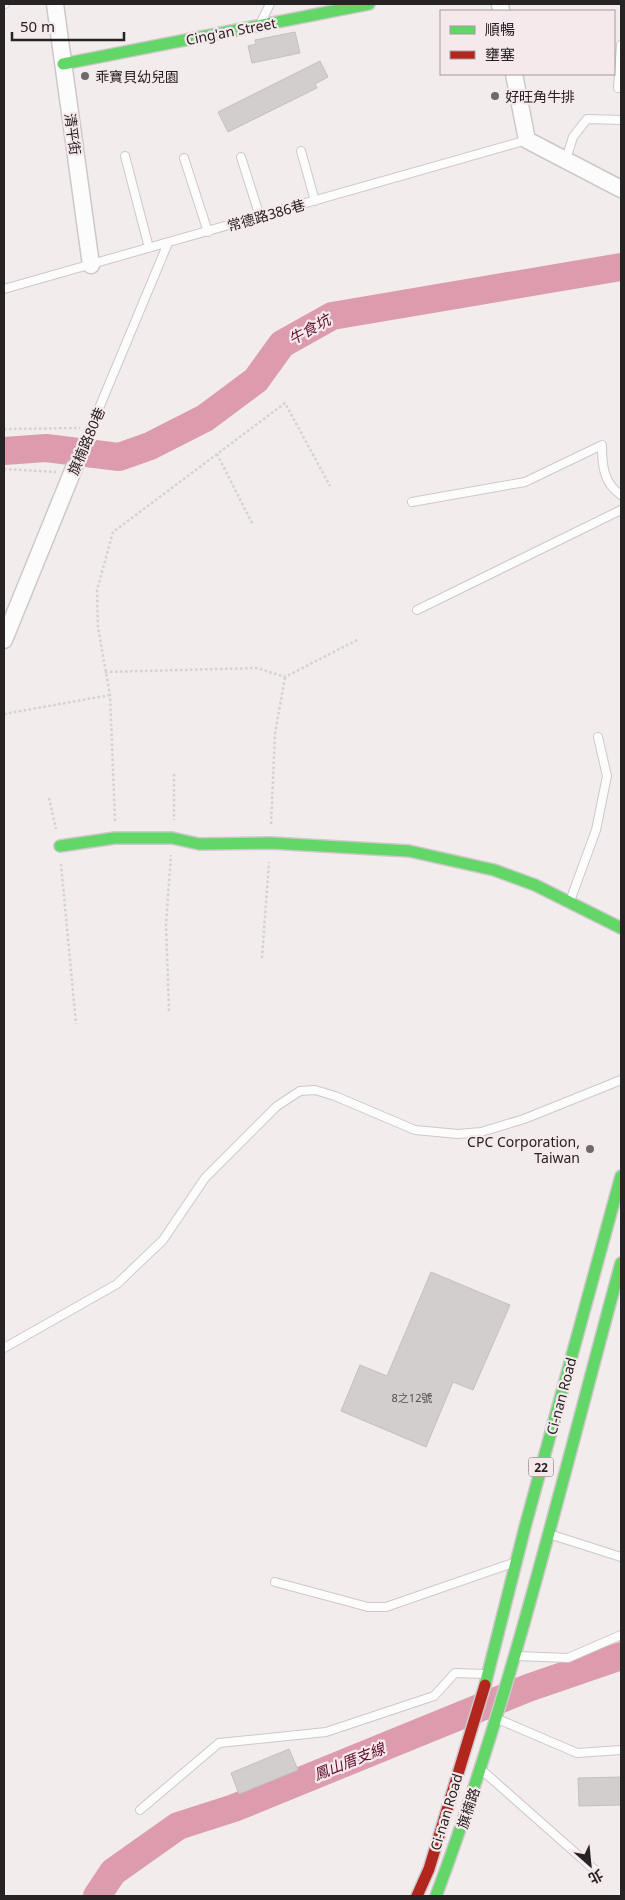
<svg xmlns="http://www.w3.org/2000/svg" width="625" height="1900" font-family="'Noto Sans','Noto Sans TC',sans-serif">
<rect width="100%" height="100%" fill="#f2eced"/>
<g fill="none" stroke-linecap="round" stroke-linejoin="round">
<!-- river -->
<path stroke="#dd9bae" stroke-width="28" d="M4,451L46,448L119,457L150,446L205,418L256,380L282,344L332,316L621,267
M97,1896L113,1872L178,1826L234,1808L528,1688L621,1656"/>
</g>
<!-- building -->
<path fill="#d2cece" stroke="#c4bfc0" d="M295,32L300,53L252,63L248,46L256,44L255,40Z
M320,61L328,77L315,84L317,88L228,132L218,112Z
M431,1272L510,1305L473,1390L453,1382L426,1447L341,1411L360,1365L387,1376Z
M289,1749L298,1770L239,1794L231,1773Z
M621,1777V1805L579,1806L578,1778Z"/>
<g fill="none" stroke-linecap="round" stroke-linejoin="round">
<defs>
<path id="lane" d="M4,4H5
M261,22L270,4
M618,88L621,45
M301,151L315,201
M125,156L149,248
M241,157L260,217
M184,158L208,232
M566,159L573,137L587,119L621,120
M4,289L527,140
M74,468L168,243
M412,502L525,482L602,445C602,464 603,483 621,495
M417,610L621,510
M570,901L596,830L607,776L598,737
M4,1348L117,1284L163,1240L205,1178L277,1106L300,1091L315,1090L335,1096L415,1130L458,1134L481,1132L524,1119L621,1080
M549,1534L621,1557
M275,1582L368,1607H386L513,1563
M517,1656L568,1658L621,1635
M500,1720L577,1753L621,1750
M484,1772L596,1871
M140,1810L219,1743L326,1732L434,1696L455,1673L484,1674"/>
<path id="street" d="M55,4L91,265
M500,4L501,11
M514,74L527,140L621,189
M4,640L74,468"/>
<path id="fast" d="M63,64L369,4
M60,846L115,838H172L199,844L271,843L409,851L494,870L535,885L621,928
M485,1685L525,1527L621,1176
M436,1896C513,1690 563,1475 621,1263"/>
<path id="jam" d="M417,1896L429,1869L485,1685"/>
</defs>
<!-- lane casing -->
<use href="#lane" stroke="#cdc8c9" stroke-width="10"/>
<!-- street casing -->
<use href="#street" stroke="#cdc8c9" stroke-width="19"/>
<!-- fast casing -->
<use href="#fast" stroke="#cdc8c9" stroke-width="14"/>
<!-- jam casing -->
<use href="#jam" stroke="#cdc8c9" stroke-width="14"/>
<!-- path -->
<path stroke="#d3d2d2" stroke-width="2.5" stroke-dasharray="2.5 2.5" stroke-linecap="butt" d="M4,429L80,428
M217,454L253,525
M4,469L56,472
M105,672L257,668L285,677L359,639
M4,714L110,695
M174,774V820
M49,798L56,829
M115,821L110,695L98,628L97,590L113,532L285,403L330,486
M271,824L275,734L285,677
M61,864L76,1024
M262,958L269,862
M169,1011L166,925L171,855"/>
<!-- lane -->
<use href="#lane" stroke="#fdfcfc" stroke-width="8"/>
<!-- street -->
<use href="#street" stroke="#fdfcfc" stroke-width="16"/>
<!-- fast -->
<use href="#fast" stroke="#63d668" stroke-width="11"/>
<!-- jam -->
<use href="#jam" stroke="#b3261e" stroke-width="11"/>
</g>
<!-- markers -->
<g fill="#6e696a" stroke="#f5e9ec" stroke-width="2">
<circle cx="85" cy="76" r="5"/>
<circle cx="495" cy="96" r="5"/>
<circle cx="590" cy="1149" r="5"/>
</g>
<g text-anchor="middle" dominant-baseline="central" stroke-width="4.5" stroke-linejoin="round" paint-order="stroke">
<!-- number labels -->
<g font-size="11" fill="#524d4e">
<text x="412" y="1397">8之12號</text>
</g>
<!-- shield labels -->
<rect fill="#f5e9ec" stroke="#655e5f" stroke-width="1" x="528.5" y="1457.5" width="25" height="19" rx="4"/>
<g font-size="12" font-weight="bold" fill="#272223">
<text x="541" y="1467">22</text>
</g>
<!-- street labels -->
<g font-size="14" fill="#272223" stroke="#f5e9ec">
<text transform="translate(231 31) rotate(-11)">Cing'an Street</text>
<text transform="translate(73 134) rotate(82)">清平街</text>
<text transform="translate(266 215) rotate(-16)">常德路386巷</text>
<text transform="translate(86 441) rotate(-67)">旗楠路80巷</text>
<text transform="translate(561 1396) rotate(-75)">Ci-nan Road</text>
<text transform="translate(468 1808) rotate(-72)">旗楠路</text>
<text transform="translate(446 1812) rotate(-73)">Ci-nan Road</text>
</g>
<!-- poi labels -->
<g font-size="14" fill="#272223" stroke="#f5e9ec" text-anchor="start">
<text x="95" y="76">乖寶貝幼兒園</text>
<text x="505" y="96">好旺角牛排</text>
<text x="580" y="1141" text-anchor="end">CPC Corporation,<tspan x="580" dy="16">Taiwan</tspan></text>
</g>
<!-- water labels -->
<g font-size="15" font-style="italic" fill="#610d30" stroke="#f5e9ec">
<text transform="translate(309 329) rotate(-29)">牛食坑</text>
<text transform="translate(349 1761) rotate(-22)">鳳山厝支線</text>
</g>
</g>
<!-- border -->
<rect width="625" height="1900" fill="none" stroke="#272223" stroke-width="10"/>
<!-- legend -->
<rect x="440" y="10" width="175" height="65" fill="#f5e9ec" stroke="#a3999c"/>
<rect x="450" y="26" width="25" height="8" fill="#63d668" stroke="#a3999c"/>
<text x="485" y="35" font-size="15" fill="#272223">順暢</text>
<rect x="450" y="51" width="25" height="8" fill="#b3261e" stroke="#a3999c"/>
<text x="485" y="60" font-size="15" fill="#272223">壅塞</text>
<!-- north arrow -->
<g transform="translate(590 1865) rotate(153)" stroke="#f5e9ec" stroke-width="4" paint-order="stroke">
<path d="M0-4L9 19L0 12L-9 19Z" fill="#272223"/>
<text y="-8" font-size="14" font-weight="bold" text-anchor="middle" fill="#272223">北</text>
</g>
<!-- scale -->
<path d="M12 32v8h112v-8" fill="none" stroke="#272223" stroke-width="2.5"/>
<text x="20" y="32" font-size="15" fill="#272223" stroke="#f5e9ec" stroke-width="4" paint-order="stroke">50 m</text>
</svg>
